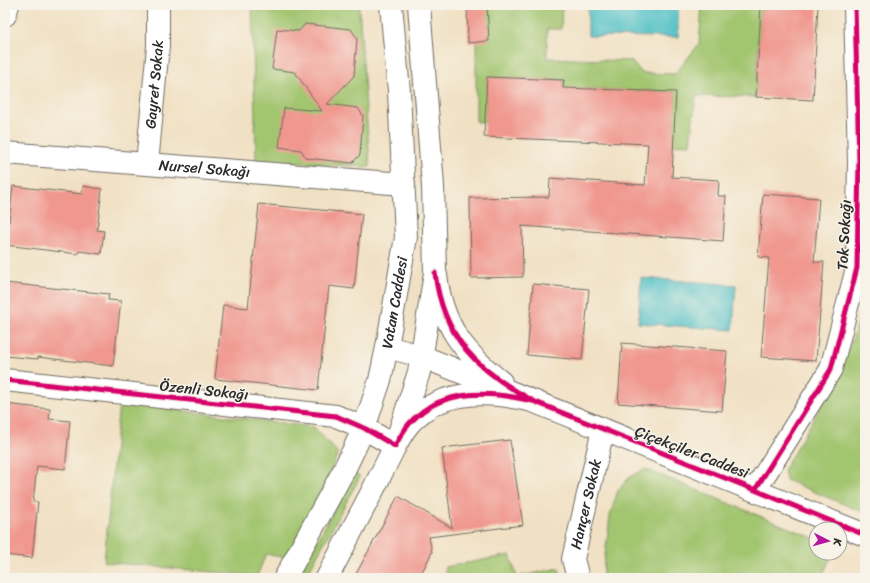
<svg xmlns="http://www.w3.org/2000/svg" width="870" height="583" font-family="Sriracha,sans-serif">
<rect width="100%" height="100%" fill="#f7f3e8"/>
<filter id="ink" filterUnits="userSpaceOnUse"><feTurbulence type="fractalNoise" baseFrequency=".025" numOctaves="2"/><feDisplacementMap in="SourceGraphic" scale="8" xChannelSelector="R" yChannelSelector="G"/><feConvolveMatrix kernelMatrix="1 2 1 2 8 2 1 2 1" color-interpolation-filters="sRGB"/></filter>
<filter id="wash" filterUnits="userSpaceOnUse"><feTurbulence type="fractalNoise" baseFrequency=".012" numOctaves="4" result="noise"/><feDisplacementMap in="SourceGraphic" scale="16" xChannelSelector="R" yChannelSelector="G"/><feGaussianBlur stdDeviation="0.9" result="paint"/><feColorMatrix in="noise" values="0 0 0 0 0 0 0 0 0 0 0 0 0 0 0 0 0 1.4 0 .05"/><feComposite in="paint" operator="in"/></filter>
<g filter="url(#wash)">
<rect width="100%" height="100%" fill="#f1e1c4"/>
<!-- green -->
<path fill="#a2c56f" stroke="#66784d" d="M252,5H359L370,167L256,160Z
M476,5H562L561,29H547V58L631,61L642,73L675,74L699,44L702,5H761L756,97L696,96L690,144L673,145L675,92L563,88L564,80L487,77L485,122H476Z
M865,281V513L786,480L784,469L837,380L859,321Z
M119,403L314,427L338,453L325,485L286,558L266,554L257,576L104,562Z
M645,469L816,539V553H833L821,578H602L610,516L618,490L630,477Z
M354,473L360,477L305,578H297Z
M510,555L517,577L559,568L561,578H446L445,567Z"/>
<!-- water -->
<path fill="#52c1c7" stroke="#3e7679" d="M588,5H678V37L588,36Z
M641,278L736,285L733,330L638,323Z"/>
<g id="blocks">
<!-- building -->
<path fill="#f0978e" d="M467,5H487L489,41L468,43Z
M761,5H818L813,100L756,97Z
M305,24L351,29L357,38L354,76L327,104L358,108L363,116L360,155L352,163L306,158L301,150L279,147L284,108L322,111L295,72L272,69L277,29L299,31Z
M487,77L564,80L563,88L676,92L672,177L719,180L718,196H726L723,241L522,226L523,277L471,278L470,198L549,197L550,178L645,185L648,144L484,137Z
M13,186L82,194L83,186L102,189L97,230L104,231L101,254L79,251L78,254L5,245V221L9,222Z
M763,194L819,198L814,262H824L816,361L761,357L769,258L758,257Z
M259,204L362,214L354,289L329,286L318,390L215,379L223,305L248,308Z
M5,283L109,294L108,300L121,301L113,366L38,357V359L5,356Z
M533,284L589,289L582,360L527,355Z
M622,343L727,351L722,411L618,403Z
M5,404L50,409L49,419L70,421L65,469L37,466L33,502H38L32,558L5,555Z
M510,440L523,525L429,537L432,552L419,578H354L398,496L452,528L442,448Z"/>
</g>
</g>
<g filter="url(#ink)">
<use href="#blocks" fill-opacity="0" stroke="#706b61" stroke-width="1"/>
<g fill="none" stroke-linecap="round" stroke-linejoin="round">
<defs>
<g id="minor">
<path d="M5,15L8,5"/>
<path id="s1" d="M5,153L404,184"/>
<path id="s2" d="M147,164L158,46V5"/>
<path d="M436,275C442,325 462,351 501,382"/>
<path d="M387,347L421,356L865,535"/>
<path d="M5,380L336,416L364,428L395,446C401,435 407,424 417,416C448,388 495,392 533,401"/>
<path d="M755,490L831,369L857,268L859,162L855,5"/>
<path id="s3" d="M578,578L573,559L603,430"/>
</g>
<g id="major">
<path id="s4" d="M285,578L344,470L364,428L380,380L387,347L406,237L399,91L391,5"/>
<path d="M327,578L374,488L395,446L419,372L435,273L433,186L419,5"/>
</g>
</defs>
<!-- minor casing -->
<use href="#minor" stroke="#706b61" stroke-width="24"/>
<!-- major casing -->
<use href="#major" stroke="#706b61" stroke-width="24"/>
<!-- minor -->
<use href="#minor" stroke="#fff" stroke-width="22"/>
<!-- major -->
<use href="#major" stroke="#fff" stroke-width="22"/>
<defs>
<path id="cycleway" d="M435,273C443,338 478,371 533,401L755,490L865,535
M5,380L336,416L364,428L395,446C401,435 407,424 417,416C448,388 495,392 533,401
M755,490L831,369L857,268L859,162L855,5"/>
</defs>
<!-- cycleway casing -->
<use href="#cycleway" stroke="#f7f3e8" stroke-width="8"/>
<!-- cycleway -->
<use href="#cycleway" stroke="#d6006c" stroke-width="5"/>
</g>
</g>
<g text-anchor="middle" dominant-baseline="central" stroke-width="3" stroke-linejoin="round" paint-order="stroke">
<!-- street labels -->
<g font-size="15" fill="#2b2b2b" stroke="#f7f3e8">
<text stroke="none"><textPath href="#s2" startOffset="80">Gayret Sokak</textPath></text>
<text stroke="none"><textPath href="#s1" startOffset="200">Nursel Sokağı</textPath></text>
<text transform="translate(844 235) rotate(-87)">Tok Sokağı</text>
<text stroke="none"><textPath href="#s4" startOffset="299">Vatan Caddesi</textPath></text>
<text transform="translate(204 390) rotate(6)">Özenli Sokağı</text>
<text transform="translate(692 452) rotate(21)">Çiçekçiler Caddesi</text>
<text stroke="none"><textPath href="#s3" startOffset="76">Hançer Sokak</textPath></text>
</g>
</g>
<!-- margin -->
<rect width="870" height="583" fill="none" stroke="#f7f3e8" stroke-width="20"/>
<!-- north arrow -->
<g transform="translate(828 541) rotate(96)"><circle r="19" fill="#f7f3e8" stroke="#a5a39c"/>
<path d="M0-3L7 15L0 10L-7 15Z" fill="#b5179e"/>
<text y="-6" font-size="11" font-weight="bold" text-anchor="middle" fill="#2b2b2b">K</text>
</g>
</svg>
